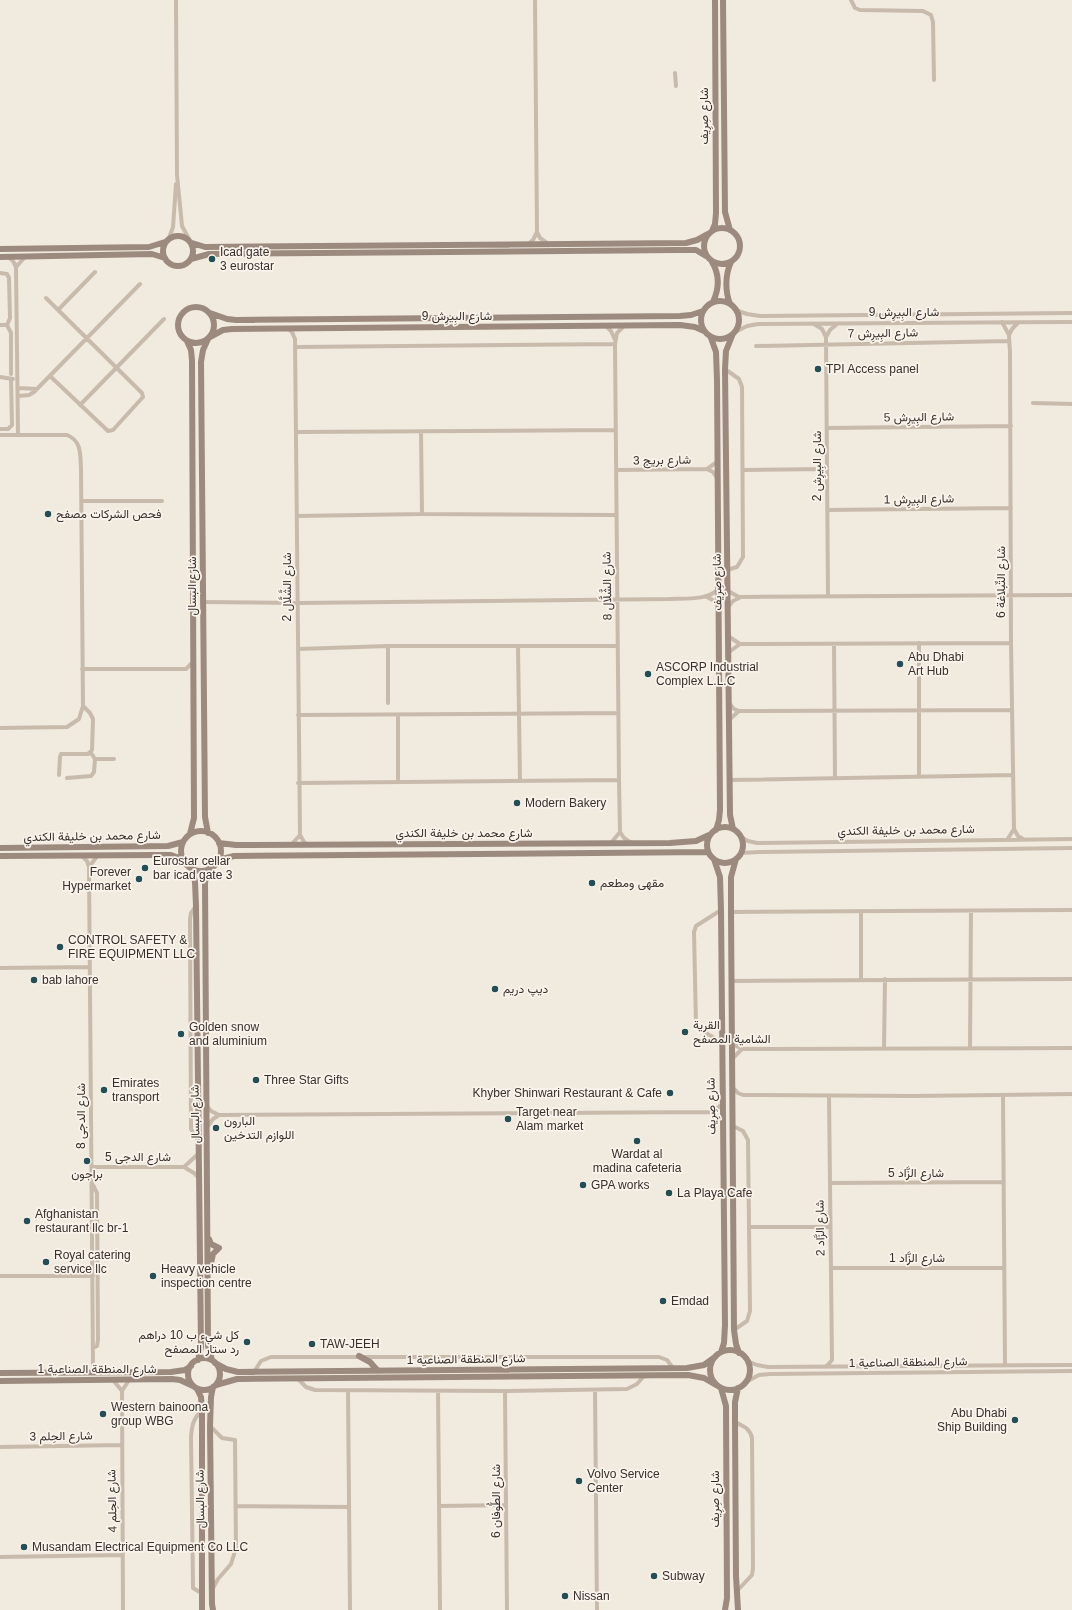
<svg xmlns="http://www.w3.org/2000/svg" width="1072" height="1610" font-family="Helvetica,Vazirmatn,sans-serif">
<rect width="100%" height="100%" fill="#f1eadf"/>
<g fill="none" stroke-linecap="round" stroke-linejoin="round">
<!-- street -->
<path stroke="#c8bbac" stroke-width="4" d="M176,0L177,175L182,226L189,239
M851,0L855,8L860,10L923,11L931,15L933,22L934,80
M675,73L676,86
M537,232L540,238L547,243
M169,238L173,227L176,184
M528,244L533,240L537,232L535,0
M8,257L13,261L16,267L18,435
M16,267L25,257
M0,273L7,274L9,278L10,318L7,325L11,333V374
M46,298L142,393L143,397L113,430L108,431L50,376
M58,310L95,272
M738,311L747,314L760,316L1072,313
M1002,322L1009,335L1010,353L1011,643L1014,829L1018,836L1023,839
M814,324L822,329L826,337L828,596
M0,325H7
M606,326L611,331L615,340
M624,326L617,333L615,344L619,780L620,832L624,838L631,843
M287,328L292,332L295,339L300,835L304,842L308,845
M737,331L747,326L758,324L1072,322
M1009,335L1012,329L1018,323
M826,337L830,330L837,324
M756,346L1009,341
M295,347L615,344
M725,369L739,379L742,387L743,557L737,567L727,570
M0,377L13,379
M18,388L37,389
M18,396L29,395L34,392L140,284
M1033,403L1072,404
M80,405L164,319
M827,428L1011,426
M0,429H8L12,425L11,379
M296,432L615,430
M421,432L422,514
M0,435H67C82,441 80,455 81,468L83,706L79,719L67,727L0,728
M707,469L713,472L717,478
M616,470L707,469L717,462
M743,470L826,469
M81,501H162
M827,510L1011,508
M297,516L422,514L616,515
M728,591L739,597L1072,595
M707,597L718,603
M203,602L298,603L668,599C682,598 709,601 718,589
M728,607L733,601L739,598
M728,636L740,644L1011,643
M919,643V777
M834,644L835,778
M388,646V703
M518,647L520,781
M298,649L388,646H618
M729,652L740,644
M82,669H186L193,662
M729,703L734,709L739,711L1012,710
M298,715L618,713
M398,715V782
M729,720L739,711
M91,753L95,759H114
M59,775L60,757L61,754H88L92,750L93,719L90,713L83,706
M67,778L91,776L94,772L95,759
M730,780L1013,775
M298,783L619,780
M741,837L748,841L757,843L1072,839
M1007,840L1014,829
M611,843L620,832
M291,845L300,835
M741,853L759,852L1072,848
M82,856L87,861L89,867L93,1365L100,1372
M89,867L98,855
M196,906L191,913L190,919L191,1129L198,1140
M721,910L696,926L694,932L696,1024C701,1034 715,1035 722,1045
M731,912L1072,910
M0,968L90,967
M861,979V911
M732,981L1072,979
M732,1041L735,1045L742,1049L1072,1048
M970,1048L971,911
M884,1049L885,979
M732,1059L742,1049
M733,1088L738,1093L743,1095L913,1096L1072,1094
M1003,1095L1005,1365
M206,1105L211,1111L219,1115L710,1112L722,1105
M710,1112L719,1118L722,1121
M208,1126L213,1119L219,1115
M733,1126L743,1131L748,1140L750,1311L747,1321L734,1330
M92,1167H184L194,1173L199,1178
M184,1167L198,1154
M92,1183L97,1193L98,1340L97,1346L93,1348
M830,1183L1003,1182
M750,1227H830
M831,1268H1004
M0,1276H93
M747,1361L757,1365L768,1367L1072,1365
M826,1367L832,1360L829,1096
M254,1372L261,1361L271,1357H659L667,1360L673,1368
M298,1379L306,1387L315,1390L505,1391L627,1389L637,1384L644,1376
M113,1380L122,1391
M746,1382L759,1375L770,1374L1072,1371
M595,1390L597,1610
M348,1391L350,1610
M438,1391L440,1610
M505,1391L507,1610
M202,1410C193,1419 192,1425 191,1437L193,1586V1588L203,1594
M735,1422C743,1426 750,1428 752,1438L753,1568L752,1575L737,1591
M210,1426L222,1438L235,1440L236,1548L231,1564L218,1579L213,1588
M0,1447L121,1445
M236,1506L349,1507
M440,1506L506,1505
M0,1557L123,1555
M123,1610L122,1391L129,1380"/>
<!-- secondary -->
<path stroke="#9c8a7e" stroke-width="6" d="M723,0L725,212L730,230
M704 246a18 18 0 1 1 36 0a18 18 0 1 1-36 0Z
M712,231L715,224L716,213L715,0
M163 251a15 15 0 1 1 30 0a15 15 0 1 1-30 0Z
M192,243L205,247L686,243L697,240L708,234
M0,249L149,247L165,242
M0,257L152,254L165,258
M191,259L209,254L678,250H696L706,256
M712,262C720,275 719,289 713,302
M701 320a19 19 0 1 1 38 0a19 19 0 1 1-38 0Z
M730,304C725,291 725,275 731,262
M178 325a18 18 0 1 1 36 0a18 18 0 1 1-36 0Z
M210,313L227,319L236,320L680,316L691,315L703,311
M732,336L726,351L725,369L730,815L733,829
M210,337L223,330L232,329L680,325L695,327L704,331
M711,338L716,352L717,380L720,810L719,820L716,830
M208,339L203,350L201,362L205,817L208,833
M187,341L191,350L192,360L194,818L190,834
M707 845a18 18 0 1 1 36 0a18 18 0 1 1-36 0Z
M181 851a20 20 0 1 1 40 0a20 20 0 1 1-40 0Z
M219,843L236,845L670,843L696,841L709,835
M0,848L168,846L183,842
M0,856L157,855H171L182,859
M714,859L720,877L721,910L725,1325L724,1343L721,1352
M736,859L731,877V912L734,1330L736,1344L739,1353
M218,860L234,856L708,852
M192,869L195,882L196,906L201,1347L198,1360
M209,869L205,882L208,1346L212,1360
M209,1239L211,1244L219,1248L213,1254L211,1263
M710 1370a20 20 0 1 1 40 0a20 20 0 1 1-40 0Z
M359,1356L370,1362L378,1371
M188 1374a16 16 0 1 1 32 0a16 16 0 1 1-32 0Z
M215,1363L226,1369L238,1372L687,1368L704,1365L715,1357
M0,1373L171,1372L185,1370L191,1366
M0,1381L172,1379L180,1380L193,1386
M216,1385L237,1379L688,1375L704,1378L716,1385
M213,1387L211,1397L210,1426L212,1604L213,1610
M721,1388L726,1406L727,1598L725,1610
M197,1389L201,1397L202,1410V1610
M738,1610L736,1576L735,1422V1402L738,1388"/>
</g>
<!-- markers -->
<g fill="#234e55" stroke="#f9f3ec" stroke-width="1.5">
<circle cx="212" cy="259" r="4"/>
<circle cx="818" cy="369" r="4"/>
<circle cx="48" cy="514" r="4"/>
<circle cx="900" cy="664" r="4"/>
<circle cx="648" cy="674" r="4"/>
<circle cx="517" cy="803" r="4"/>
<circle cx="145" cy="868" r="4"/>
<circle cx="139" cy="879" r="4"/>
<circle cx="592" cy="883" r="4"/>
<circle cx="60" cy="947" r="4"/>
<circle cx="34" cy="980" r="4"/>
<circle cx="495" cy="989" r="4"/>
<circle cx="685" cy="1032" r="4"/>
<circle cx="181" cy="1034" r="4"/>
<circle cx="256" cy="1080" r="4"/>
<circle cx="104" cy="1090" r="4"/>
<circle cx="670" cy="1093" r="4"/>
<circle cx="508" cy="1119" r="4"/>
<circle cx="216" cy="1128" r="4"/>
<circle cx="637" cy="1141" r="4"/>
<circle cx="87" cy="1161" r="4"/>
<circle cx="583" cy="1185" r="4"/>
<circle cx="669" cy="1193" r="4"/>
<circle cx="27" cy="1221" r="4"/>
<circle cx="46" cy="1262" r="4"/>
<circle cx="153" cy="1276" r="4"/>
<circle cx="663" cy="1301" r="4"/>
<circle cx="247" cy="1342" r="4"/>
<circle cx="312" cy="1344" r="4"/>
<circle cx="103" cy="1414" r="4"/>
<circle cx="1015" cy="1420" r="4"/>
<circle cx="579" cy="1481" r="4"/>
<circle cx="24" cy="1547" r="4"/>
<circle cx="654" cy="1576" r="4"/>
<circle cx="565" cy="1596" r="4"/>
</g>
<g text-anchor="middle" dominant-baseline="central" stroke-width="3.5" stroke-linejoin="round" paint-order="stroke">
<!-- street labels -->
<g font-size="12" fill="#372f2a" stroke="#f9f3ec">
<text transform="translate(704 116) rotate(-90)">شارع صِرِيف</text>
<text x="904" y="312">شارع البِيرِش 9</text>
<text x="457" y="316">شارع البِيرِش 9</text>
<text transform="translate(883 333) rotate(-1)">شارع البِيرِش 7</text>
<text transform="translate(919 417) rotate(-1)">شارع البِيرِش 5</text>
<text transform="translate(662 460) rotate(-1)">شارع بريج 3</text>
<text transform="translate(817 466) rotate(-90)">شارع البِيرِش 2</text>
<text transform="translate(919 499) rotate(-1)">شارع البِيرِش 1</text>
<text transform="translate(717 582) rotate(-91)">شارع صِرِيف</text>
<text transform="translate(1001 582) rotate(-90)">شارع التِّبلاغة 6</text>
<text transform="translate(192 586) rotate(-90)">شارع البسال</text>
<text transform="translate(607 586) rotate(-91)">شارع الشَّلَّال 8</text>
<text transform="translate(287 587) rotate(-90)">شارع الشَّلَّال 2</text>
<text transform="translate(906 830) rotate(-1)">شارع محمد بن خليفة الكندي</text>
<text x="464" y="833">شارع محمد بن خليفة الكندي</text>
<text transform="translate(92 836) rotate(-1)">شارع محمد بن خليفة الكندي</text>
<text transform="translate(711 1106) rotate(-91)">شارع صِرِيف</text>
<text transform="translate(195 1114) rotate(-91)">شارع البسال</text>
<text transform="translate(81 1116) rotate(-90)">شارع الدجى 8</text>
<text x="138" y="1157">شارع الدجى 5</text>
<text x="916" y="1173">شارع الزَّاد 5</text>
<text transform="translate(820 1228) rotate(-91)">شارع الزَّاد 2</text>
<text x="917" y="1258">شارع الزَّاد 1</text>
<text transform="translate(466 1359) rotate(-1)">شارع المنطقة الصناعية 1</text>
<text transform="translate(908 1362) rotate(-1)">شارع المنطقة الصناعية 1</text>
<text x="97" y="1369">شارع المنطقة الصناعية 1</text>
<text transform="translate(61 1436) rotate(-1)">شارع الحِلم 3</text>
<text transform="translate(200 1499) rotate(-91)">شارع البسال</text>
<text transform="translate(715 1499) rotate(-90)">شارع صِرِيف</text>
<text transform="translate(112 1501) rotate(-91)">شارع الحِلم 4</text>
<text transform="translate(496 1501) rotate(-90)">شارع الطُّوفان 6</text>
</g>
<!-- poi labels -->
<g font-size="12" fill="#372f2a" stroke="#f9f3ec" text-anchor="start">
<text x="220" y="252">Icad gate<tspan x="220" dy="14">3 eurostar</tspan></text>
<text x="826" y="369">TPI Access panel</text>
<text x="56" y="514">فحص الشركات مصفح</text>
<text x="908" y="657">Abu Dhabi<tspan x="908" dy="14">Art Hub</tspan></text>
<text x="656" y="667">ASCORP Industrial<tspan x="656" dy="14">Complex L.L.C</tspan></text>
<text x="525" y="803">Modern Bakery</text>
<text x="153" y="861">Eurostar cellar<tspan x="153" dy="14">bar icad gate 3</tspan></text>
<text x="131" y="872" text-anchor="end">Forever<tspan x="131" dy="14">Hypermarket</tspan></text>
<text x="600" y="883">مقهى ومطعم</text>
<text x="68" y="940">CONTROL SAFETY &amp;<tspan x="68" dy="14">FIRE EQUIPMENT LLC</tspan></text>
<text x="42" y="980">bab lahore</text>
<text x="503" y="989">دیپ دریم</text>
<text x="693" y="1025">القرية<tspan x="693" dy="14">الشامية المصفح</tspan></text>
<text x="189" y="1027">Golden snow<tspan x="189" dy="14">and aluminium</tspan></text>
<text x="264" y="1080">Three Star Gifts</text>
<text x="112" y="1083">Emirates<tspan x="112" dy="14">transport</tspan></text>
<text x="662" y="1093" text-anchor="end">Khyber Shinwari Restaurant &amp; Cafe</text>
<text x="516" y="1112">Target near<tspan x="516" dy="14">Alam market</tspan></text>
<text x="224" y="1121">البارون<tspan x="224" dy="14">اللوازم التدخين</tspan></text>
<text x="637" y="1154" text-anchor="middle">Wardat al<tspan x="637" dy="14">madina cafeteria</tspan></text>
<text x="87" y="1174" text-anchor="middle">براجون</text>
<text x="591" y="1185">GPA works</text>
<text x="677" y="1193">La Playa Cafe</text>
<text x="35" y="1214">Afghanistan<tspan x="35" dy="14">restaurant llc br-1</tspan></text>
<text x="54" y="1255">Royal catering<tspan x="54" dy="14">service llc</tspan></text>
<text x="161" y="1269">Heavy vehicle<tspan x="161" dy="14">inspection centre</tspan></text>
<text x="671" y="1301">Emdad</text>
<text x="239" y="1335" text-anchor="end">كل شيء ب 10 دراهم<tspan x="239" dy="14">رد ستار المصفح</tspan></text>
<text x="320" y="1344">TAW-JEEH</text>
<text x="111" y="1407">Western bainoona<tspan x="111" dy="14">group WBG</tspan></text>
<text x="1007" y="1413" text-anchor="end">Abu Dhabi<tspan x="1007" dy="14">Ship Building</tspan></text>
<text x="587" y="1474">Volvo Service<tspan x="587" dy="14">Center</tspan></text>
<text x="32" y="1547">Musandam Electrical Equipment Co LLC</text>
<text x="662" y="1576">Subway</text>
<text x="573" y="1596">Nissan</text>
</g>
</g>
</svg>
